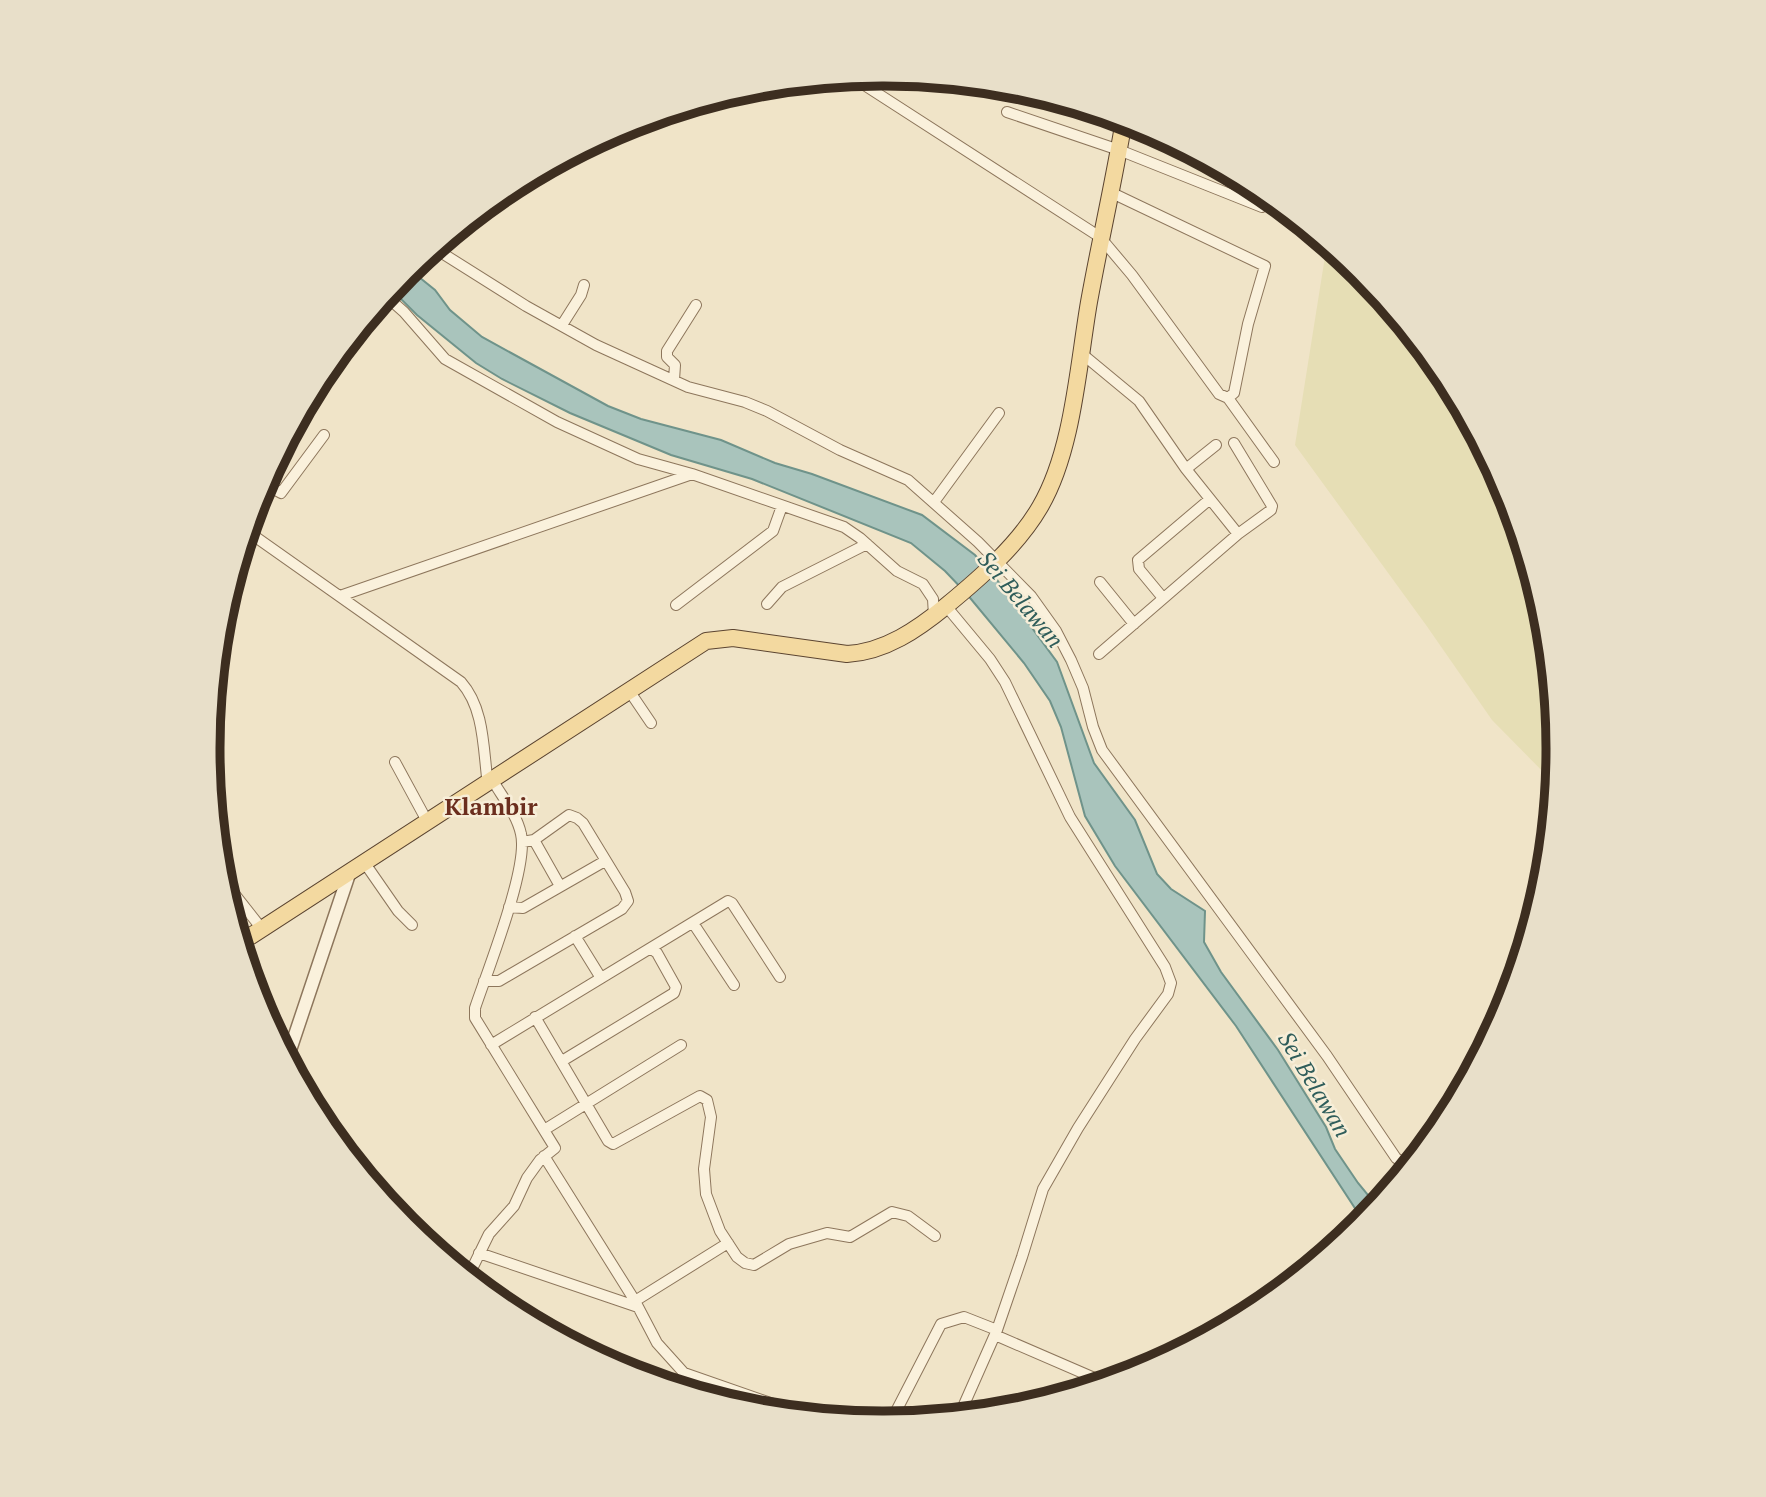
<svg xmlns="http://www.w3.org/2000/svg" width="1766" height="1497" font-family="'PT Serif',serif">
<rect width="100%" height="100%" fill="#f0e4c8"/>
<!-- farmland -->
<path fill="#e6deb5" d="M1327,244L1361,272L1444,374L1507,491L1545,617L1558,749L1555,784L1492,720L1426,625L1295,445Z"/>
<!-- water -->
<path fill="#a9c4bc" stroke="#6f938a" stroke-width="2" d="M409,269L435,290L450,310L482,337L608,406L641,419L721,440L775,463L812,474L922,515L975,555L997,580L1057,662L1094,763L1135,820L1157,874L1171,889L1205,911L1204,942L1221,972L1278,1050L1326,1127L1335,1149L1358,1183L1377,1206L1364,1222L1236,1026L1115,866L1085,816L1061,727L1050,701L1024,663L966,593L945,571L911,543L752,479L671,455L570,413L502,379L476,363L417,315L394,292L392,288Z"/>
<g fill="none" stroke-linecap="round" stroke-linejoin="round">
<defs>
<path id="minor" d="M852,77L1100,237L1132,275L1219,394L1228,398L1274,462
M1007,112L1119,150L1262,207
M1110,192L1265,266L1248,324L1234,393L1228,398
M434,248L526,306L596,345L688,387L745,402L767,411L840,450L908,480L978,542L1031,596L1056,631L1071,660L1083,688L1093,727L1102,750L1327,1056L1396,1158L1409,1167
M386,296L404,312L445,359L557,422L638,459L692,474L844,527L860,538L897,571L923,584L933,599L934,616
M562,325L581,295L584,285
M1081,353L1139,401L1186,469L1238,534L1271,510L1272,506L1234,443
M674,380L675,365L667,357V351L696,305
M1186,469L1216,445
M263,483L281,493L324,435
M934,502L999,413
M247,531L461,682C485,709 483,750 488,785
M1100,582L1134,624
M340,596L692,474
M1163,598L1139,569L1138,560L1210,499
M767,604L782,587L867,544
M676,605L773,531L782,506
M946,606L990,659L1005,682L1070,817L1165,967L1171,983L1168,994L1135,1039L1078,1128L1043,1189L1022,1257L997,1330L959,1416
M1099,654L1238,534
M630,692L651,723
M211,717L216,723
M395,762L427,821
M534,840L560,886
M364,862L398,911L412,925
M221,877L262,929
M509,907L523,908L605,861
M693,923L734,985
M575,936L601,978
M484,981H499L622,909L628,901L625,892L583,823L577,818L569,815L534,840L522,842
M535,1017L608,1141L613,1144L700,1096L707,1100L711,1117L704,1169L706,1194L720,1231L737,1257L745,1263L754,1265L789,1244L827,1233L850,1237L892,1212L908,1216L935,1236
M491,1045L728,901L732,903L780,977
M562,1061L674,993L676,987L657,953L652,949
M544,1130L681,1045
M544,1156L635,1301L657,1343L684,1373L808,1416
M479,1253L638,1307
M468,1277L489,1234L514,1206L527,1178L540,1160L555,1148L475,1018V1008C487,972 529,867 521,834C517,815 503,798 493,781
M635,1301L728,1243
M995,1335L1106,1383
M890,1423L941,1324L964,1317L997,1330"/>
<path id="tertiary" d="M287,1059L349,874"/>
<path id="primary" d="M240,943L706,641L733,638L847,654C885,652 918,629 946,606C980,578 1018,545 1040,507C1073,451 1078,366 1089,302C1100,241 1114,181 1124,120"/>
</defs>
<!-- minor casing -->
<use href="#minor" stroke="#8d765c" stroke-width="12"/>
<!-- tertiary casing -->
<use href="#tertiary" stroke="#8d765c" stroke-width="15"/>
<!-- primary casing -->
<use href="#primary" stroke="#5b4430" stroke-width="18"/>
<!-- minor -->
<use href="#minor" stroke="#faf1dc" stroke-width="10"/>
<!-- tertiary -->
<use href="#tertiary" stroke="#faf1dc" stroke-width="12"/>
<!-- primary -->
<use href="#primary" stroke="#f3d9a0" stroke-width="16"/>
</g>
<g text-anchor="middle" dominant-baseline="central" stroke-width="5" stroke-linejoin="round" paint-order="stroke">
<!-- water labels -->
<g font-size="23" font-style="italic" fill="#2f5d5a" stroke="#f7eed8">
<text transform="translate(1021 599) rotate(50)">Sei Belawan</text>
<text transform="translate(1315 1084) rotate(59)">Sei Belawan</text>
</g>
<!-- quarter labels -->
<g font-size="24" font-weight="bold" fill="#6b2e1e" stroke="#f7eed8">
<text x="491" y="806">Klambir</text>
</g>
</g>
<!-- crop -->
<path d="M0 0H1766V1497H0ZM882 86H884A662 662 0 0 1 1546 748V749A662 662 0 0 1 884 1411H882A662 662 0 0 1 220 749V748A662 662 0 0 1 882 86Z" fill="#e8dfc9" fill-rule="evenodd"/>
<path fill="none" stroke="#3d2e20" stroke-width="9" d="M882 86H884A662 662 0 0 1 1546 748V749A662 662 0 0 1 884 1411H882A662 662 0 0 1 220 749V748A662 662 0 0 1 882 86Z"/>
</svg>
